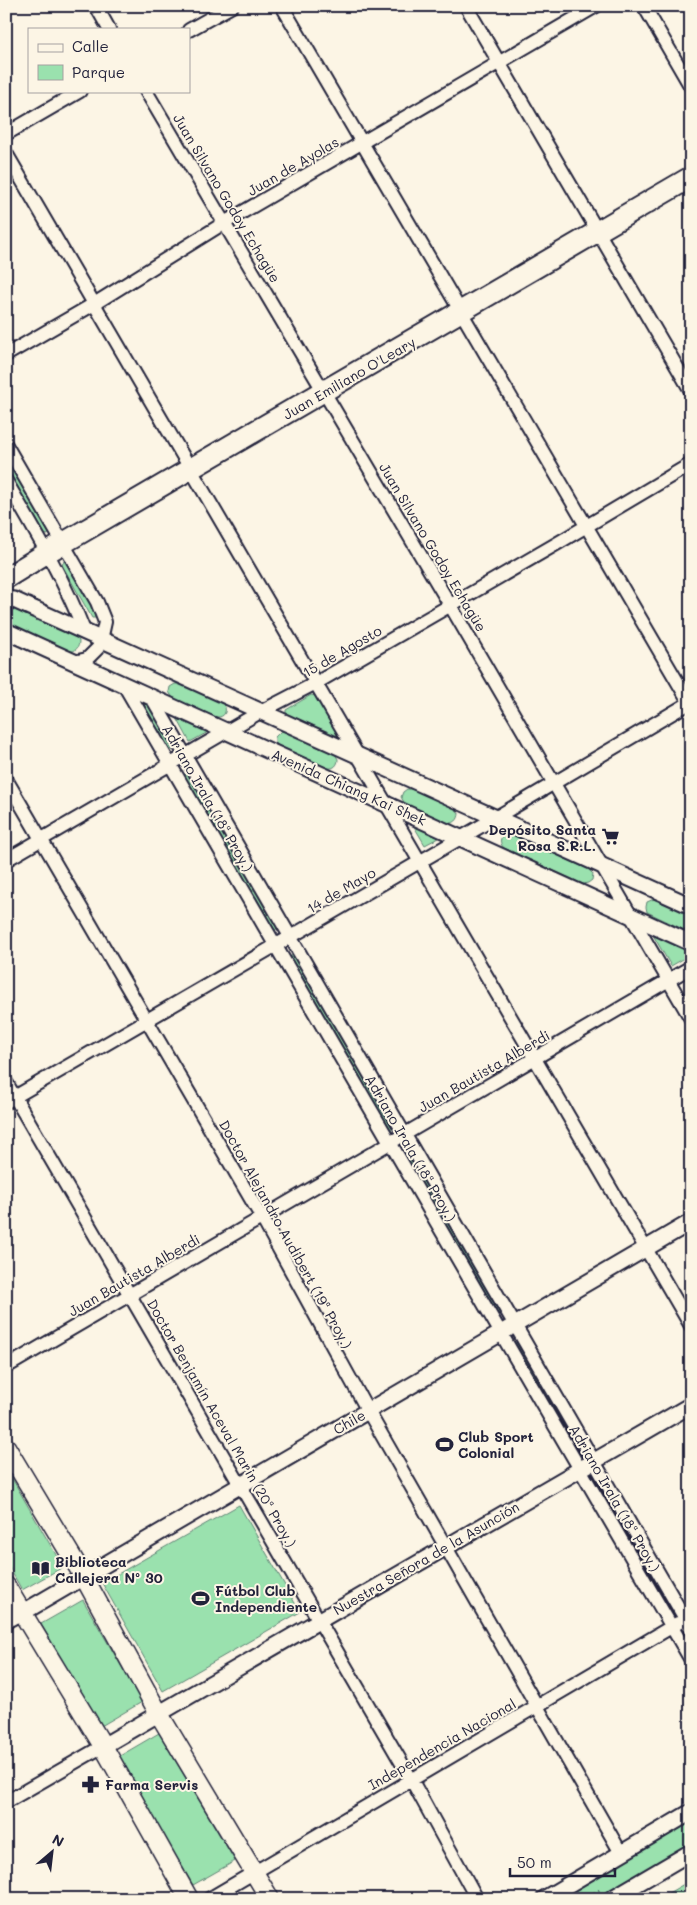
<svg xmlns="http://www.w3.org/2000/svg" width="697" height="1905" font-family="Mali,sans-serif">
<rect width="100%" height="100%" fill="#fcf5e5"/>
<filter id="ink" filterUnits="userSpaceOnUse"><feTurbulence type="fractalNoise" baseFrequency=".02" numOctaves="2"/><feDisplacementMap in="SourceGraphic" scale="10" xChannelSelector="R" yChannelSelector="G"/><feConvolveMatrix kernelMatrix="1 2 1 2 8 2 1 2 1" color-interpolation-filters="sRGB"/></filter>
<g filter="url(#ink)">
<!-- green -->
<path fill="#9ae1ae" stroke="#5e8274" d="M6,458L49,532L48,535L44,534L6,468Z
M64,561L66,562L97,615L96,618H92L62,565Z
M6,605L76,637L79,641C79,647 76,652 69,651L6,623Z
M175,684H180L223,703C228,710 225,718 216,717L173,698L169,692L170,687Z
M311,695L316,696L338,736L286,714V710Z
M144,702L148,703L174,747L173,750H169L143,705Z
M177,718H178L208,732L190,742Z
M281,731L286,732L335,754L338,759C338,765 334,769 328,768L279,746L275,742V737Z
M186,773L190,775L277,926L276,930L273,929L185,778Z
M407,789H413L454,807L459,813C459,820 454,824 448,823L405,804L401,797L403,792Z
M412,823L439,836L440,837L425,845Z
M508,833L588,869L593,874L592,880L588,883L583,884L504,848C498,842 500,835 508,833Z
M654,899L691,915V933L647,912L646,907L647,902Z
M653,935L689,951L690,955L671,966Z
M292,955L295,957L393,1126L392,1129L389,1130L290,959Z
M406,1152L408,1153L500,1311L498,1315L404,1154Z
M517,1342L581,1451L580,1454H577L514,1344Z
M6,1468L63,1567L22,1590L6,1562Z
M591,1472L594,1473L675,1613L674,1616L673,1617L589,1474Z
M239,1505L300,1612L163,1691L102,1583Z
M83,1600L142,1702L101,1726L41,1624Z
M159,1733L235,1861L193,1885L118,1757Z
M691,1822V1842L595,1899H561Z
M691,1880V1899H658Z"/>
<g fill="none" stroke-linecap="round" stroke-linejoin="round">
<defs>
<path id="minor" d="M96,6L109,29
M282,6L691,705
M466,6L691,391
M644,6L691,87
M189,30L232,6
M146,91L450,605L691,1019
M6,134L80,91
M6,153L691,1326
M6,355L94,304L224,223L596,6
M6,445L97,602L105,622L101,640L98,648L87,659L73,662
M6,481C35,531 64,579 85,633
M124,685L691,1660
M152,698L691,1629
M6,779L262,1218L368,1411L621,1853
M6,860L260,712L316,683L558,543L691,464
M6,1082L411,1779L477,1899
M6,1102L495,818L691,702
M6,1367L691,967
M6,1622L22,1613
M6,1802L103,1746
M6,1897L7,1899
M209,1899L678,1623"/>
<path id="tertiary" d="M6,599L14,600L691,906
M6,631L691,943
M22,1613L691,1222
M103,1746L691,1405
M544,1899L691,1812
M611,1899L691,1852"/>
<path id="secondary" d="M6,1447L84,1577L159,1714L270,1899
M6,1586L103,1746L189,1899"/>
<path id="primary" d="M6,578L48,552L691,177"/>
</defs>
<!-- minor casing -->
<use href="#minor" stroke="#22223b" stroke-width="16"/>
<!-- tertiary casing -->
<use href="#tertiary" stroke="#22223b" stroke-width="19"/>
<!-- secondary casing -->
<use href="#secondary" stroke="#22223b" stroke-width="21"/>
<!-- primary casing -->
<use href="#primary" stroke="#22223b" stroke-width="24"/>
<!-- path -->
<path stroke="#22223b" stroke-width="2.5" stroke-dasharray="4 4" stroke-linecap="butt" d="M585,1899L599,1890"/>
<!-- minor -->
<use href="#minor" stroke="#fcf5e5" stroke-width="12"/>
<!-- tertiary -->
<use href="#tertiary" stroke="#fcf5e5" stroke-width="15"/>
<!-- secondary -->
<use href="#secondary" stroke="#fcf5e5" stroke-width="18"/>
<!-- primary -->
<use href="#primary" stroke="#fcf5e5" stroke-width="20"/>
</g>
</g>
<!-- icons -->
<defs>
<symbol id="supermarket-bare" viewBox="-9 -9 18 18"><path d="M-6-5.5h2.5l.6 2H6L4.5 2H-2.5L-4.4-4H-6ZM-1.5 3.2a1.3 1.3 0 1 0 .1 0ZM3 3.2a1.3 1.3 0 1 0 .1 0Z" fill="#22223b" stroke="#fcf5e5" stroke-width="2.5" paint-order="stroke"/></symbol>
<symbol id="stadium-bare" viewBox="-9 -9 18 18"><path d="M0-5a6.5 5 0 1 0 0 10a6.5 5 0 1 0 0-10ZM-3.5-1.8h7v3.6h-7Z" fill="#22223b" stroke="#fcf5e5" stroke-width="2.5" paint-order="stroke"/></symbol>
<symbol id="library-bare" viewBox="-9 -9 18 18"><path d="M-6-4Q-3-5.5-.7-3.5V5Q-3 3-6 4ZM6-4Q3-5.5 .7-3.5V5Q3 3 6 4Z" fill="#22223b" stroke="#fcf5e5" stroke-width="2.5" paint-order="stroke"/></symbol>
<symbol id="pharmacy-bare" viewBox="-9 -9 18 18"><path d="M-2-6h4v4h4v4h-4v4h-4v-4h-4v-4h4Z" fill="#22223b" stroke="#fcf5e5" stroke-width="2.5" paint-order="stroke"/></symbol>
</defs>
<g fill-rule="evenodd">
<use href="#supermarket-bare" x="598" y="824" width="25" height="25"/>
<use href="#stadium-bare" x="432" y="1432" width="25" height="25"/>
<use href="#library-bare" x="28" y="1556" width="25" height="25"/>
<use href="#stadium-bare" x="188" y="1586" width="25" height="25"/>
<use href="#pharmacy-bare" x="78" y="1772" width="25" height="25"/>
</g>
<g text-anchor="middle" dominant-baseline="central" stroke-width="4" stroke-linejoin="round" paint-order="stroke">
<!-- street labels -->
<g font-size="14" fill="#22223b" stroke="#fcf5e5">
<text transform="translate(293 166) rotate(-30)">Juan de Ayolas</text>
<text transform="translate(227 198) rotate(59)">Juan Silvano Godoy Echagüe</text>
<text transform="translate(349 378) rotate(-30)">Juan Emiliano O'Leary</text>
<text transform="translate(433 547) rotate(59)">Juan Silvano Godoy Echagüe</text>
<text transform="translate(342 651) rotate(-30)">15 de Agosto</text>
<text transform="translate(349 787) rotate(24)">Avenida Chiang Kai Shek</text>
<text transform="translate(208 798) rotate(60)">Adriano Irala (18ª Proy.)</text>
<text transform="translate(341 890) rotate(-30)">14 de Mayo</text>
<text transform="translate(484 1071) rotate(-30)">Juan Bautista Alberdi</text>
<text transform="translate(411 1148) rotate(60)">Adriano Irala (18ª Proy.)</text>
<text transform="translate(286 1234) rotate(61)">Doctor Alejandro Audibert (19ª Proy.)</text>
<text transform="translate(134 1275) rotate(-30)">Juan Bautista Alberdi</text>
<text transform="translate(349 1422) rotate(-30)">Chile</text>
<text transform="translate(222 1423) rotate(60)">Doctor Benjamín Aceval Marin (20ª Proy.)</text>
<text transform="translate(615 1498) rotate(60)">Adriano Irala (18ª Proy.)</text>
<text transform="translate(426 1558) rotate(-30)">Nuestra Señora de la Asunción</text>
<text transform="translate(442 1744) rotate(-30)">Independencia Nacional</text>
</g>
<!-- poi labels -->
<g font-size="14" font-weight="bold" fill="#22223b" stroke="#fcf5e5" text-anchor="start">
<text x="596" y="829" text-anchor="end">Depósito Santa<tspan x="596" dy="16">Rosa S.R.L.</tspan></text>
<text x="458" y="1436">Club Sport<tspan x="458" dy="16">Colonial</tspan></text>
<text x="55" y="1561">Biblioteca<tspan x="55" dy="16">Callejera Nº 30</tspan></text>
<text x="215" y="1590">Fútbol Club<tspan x="215" dy="16">Independiente</tspan></text>
<text x="105" y="1784">Farma Servis</text>
</g>
</g>
<!-- margin -->
<rect width="697" height="1905" fill="none" stroke="#fcf5e5" stroke-width="25"/>
<rect x="12" y="12" width="672" height="1880" fill="none" stroke="#22223b" stroke-width="2" filter="url(#ink)"/>
<!-- legend -->
<rect x="28" y="28" width="162" height="65" fill="#fcf5e5" stroke="#a5a1a1"/>
<rect x="38" y="44" width="25" height="8" fill="#fcf5e5" stroke="#a5a1a1"/>
<text x="72" y="52" font-size="15" fill="#22223b">Calle</text>
<rect x="38" y="65" width="25" height="15" fill="#9ae1ae" stroke="#a5a1a1"/>
<text x="72" y="78" font-size="15" fill="#22223b">Parque</text>
<!-- north arrow -->
<g transform="translate(52 1852) rotate(28)" stroke="#fcf5e5" stroke-width="4" paint-order="stroke">
<path d="M0-4L9 19L0 12L-9 19Z" fill="#22223b"/>
<text y="-8" font-size="14" font-weight="bold" text-anchor="middle" fill="#22223b">N</text>
</g>
<!-- scale -->
<path d="M510 1868v8h105v-8" fill="none" stroke="#22223b" stroke-width="2.5"/>
<text x="517" y="1868" font-size="15" fill="#22223b" stroke="#fcf5e5" stroke-width="4" paint-order="stroke">50 m</text>
</svg>
